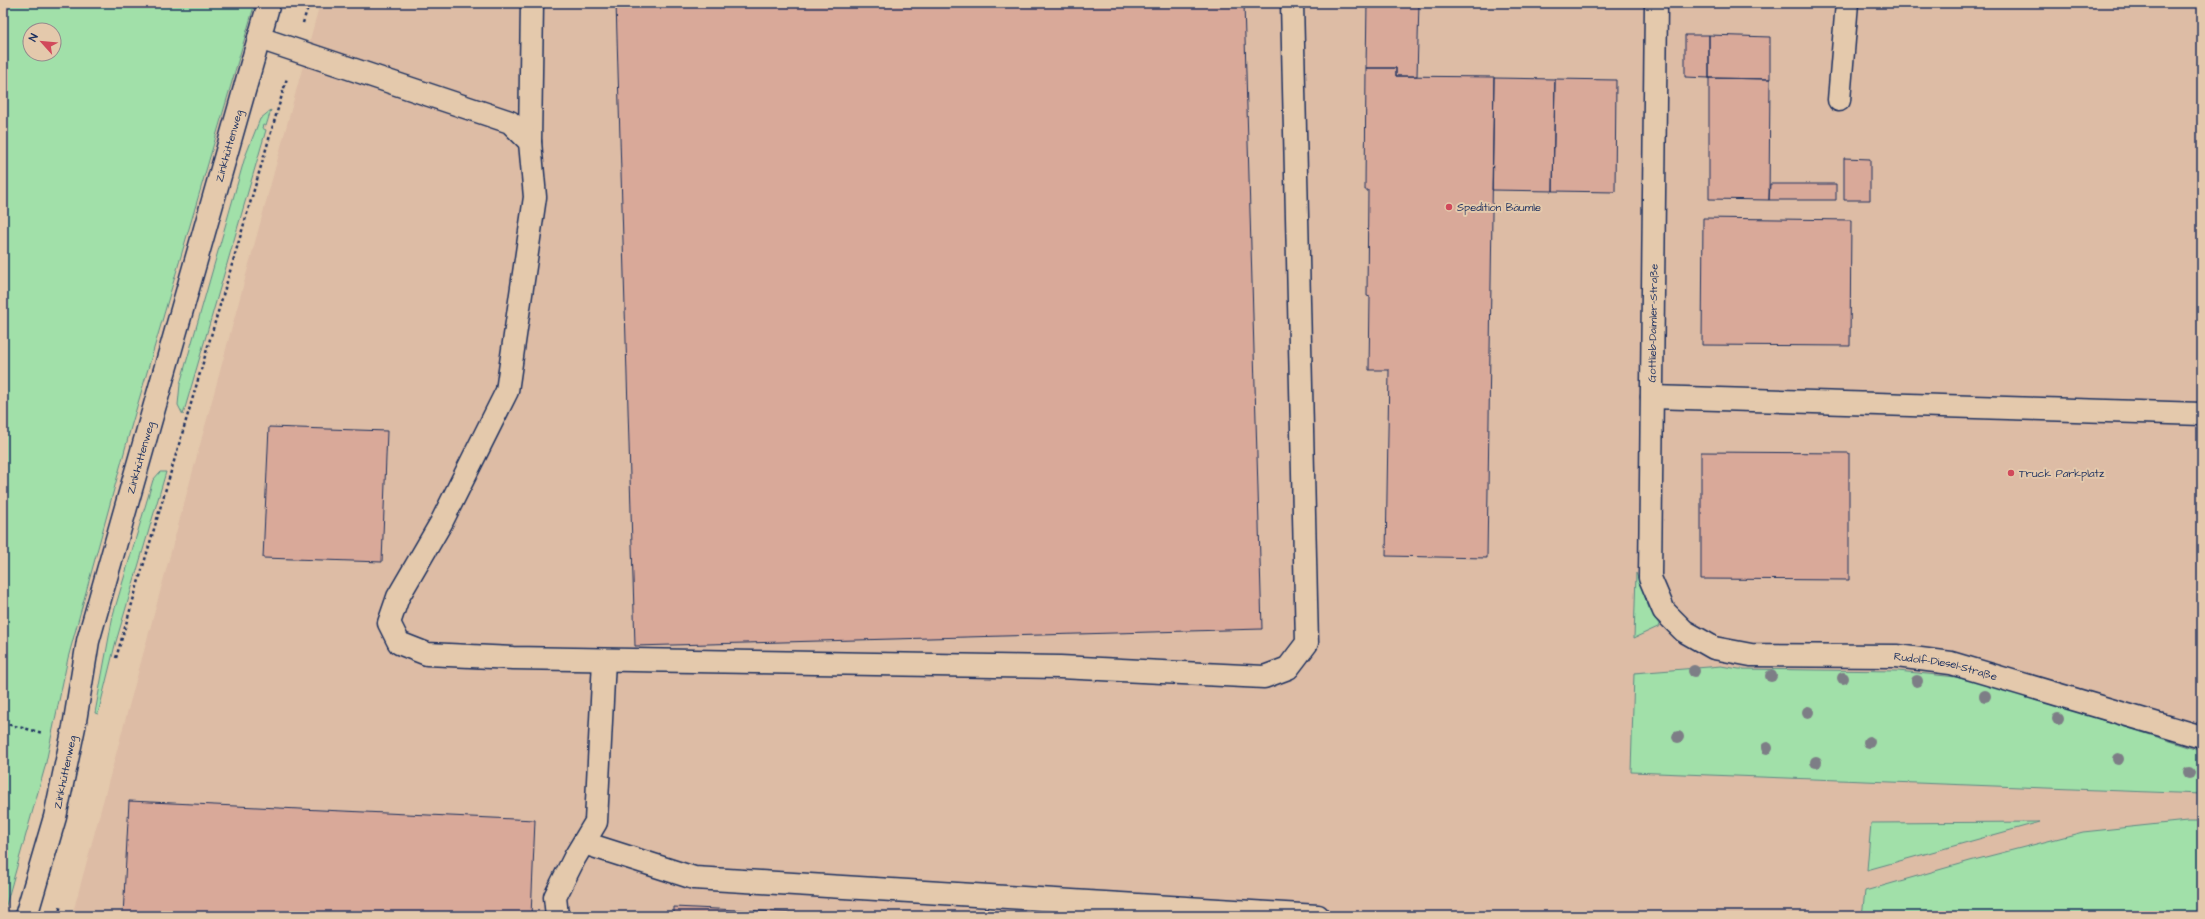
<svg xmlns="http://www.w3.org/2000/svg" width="2205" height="919" font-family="'Architects Daughter',sans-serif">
<rect width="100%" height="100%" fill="#e4c9ac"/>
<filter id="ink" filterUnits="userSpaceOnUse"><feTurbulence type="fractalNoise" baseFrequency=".025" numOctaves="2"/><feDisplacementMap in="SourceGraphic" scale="8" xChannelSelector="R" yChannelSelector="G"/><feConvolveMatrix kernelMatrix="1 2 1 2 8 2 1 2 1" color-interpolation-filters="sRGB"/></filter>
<g filter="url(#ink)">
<!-- built -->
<path fill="#ddbca5" d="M320,3H2202V916H72Z"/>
<!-- green -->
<path fill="#a1e0a9" stroke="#5e8884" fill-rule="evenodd" d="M3,3H255L131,427L68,658L45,767L3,916ZM30,30H54V54H30Z
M271,110L266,126L263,125L262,128L266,130L183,415L178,405L180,384L245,157L260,119Z
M160,472H166L115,645L98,714L95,713L113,615L153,480Z
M1636,573L1649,608L1660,626L1634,638Z
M1721,666L1739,669L1898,671L1956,677L1997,687L2202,751V794L1631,772L1634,673Z
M2187,821H2202V916H1862L1865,891L1970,861L2083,832Z
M2040,822L1867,870L1871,823Z"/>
<!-- building -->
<path fill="#d9a999" stroke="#1b2f5e" d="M616,3H1244L1262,629L635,646Z
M1367,3H1419L1417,76H1396V68H1366Z
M1685,35H1709V78L1685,77Z
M1709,35L1770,37V79L1709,78Z
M1366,68H1396V76L1494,77L1487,558L1386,556L1389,370H1369L1370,297L1367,296L1368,190H1365Z
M1494,78L1555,79L1553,191L1492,190Z
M1709,78L1770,79L1769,200L1709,199Z
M1555,79L1616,80L1615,192L1553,191Z
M1844,158L1870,159V200H1844Z
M1770,184H1836V200H1769Z
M1703,218L1851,220L1850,346L1702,345Z
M269,427L387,431L382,562L263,558Z
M1701,452L1849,453V580L1701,579Z
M129,801L535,820L531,916H123Z
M674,907L863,916H674Z"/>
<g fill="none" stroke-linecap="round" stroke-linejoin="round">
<defs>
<g id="minor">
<path d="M532,3L530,142L535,197L507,391L441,523L398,597L389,623L399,643L427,654L513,658L1060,667L1264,677L1288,668L1307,643L1292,3"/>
<path id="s1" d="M1656,3L1650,578L1664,611L1684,631L1714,648L1751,655L1897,656L1951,663L2202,737"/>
<path d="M259,38L510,122L530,142"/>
<path d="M1839,100L1847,3"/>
<path d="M1652,397L2202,414"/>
<path d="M584,843L694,878L1318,916"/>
<path id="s2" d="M26,916L55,817L74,727L88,641L269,3"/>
<path d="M557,916L555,897L575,857L596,822L604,660"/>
</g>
</defs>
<!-- minor casing -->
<use href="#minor" stroke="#1b2f5e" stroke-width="25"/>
<!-- path -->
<path stroke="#1b2f5e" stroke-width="2.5" stroke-dasharray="3 3" stroke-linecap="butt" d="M303,23L309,3
M116,658L287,78
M3,723L43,733
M58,916L61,905"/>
<!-- minor -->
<use href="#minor" stroke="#e4c9ac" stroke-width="22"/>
</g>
<!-- trees -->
<g fill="#7d7e86">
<circle cx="1694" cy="671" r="6"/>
<circle cx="1771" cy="676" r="6"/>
<circle cx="1843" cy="678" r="6"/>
<circle cx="1917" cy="681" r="6"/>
<circle cx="1985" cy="696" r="6"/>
<circle cx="1808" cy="712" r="6"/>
<circle cx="2058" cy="719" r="6"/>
<circle cx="1678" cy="737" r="6"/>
<circle cx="1869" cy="742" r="6"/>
<circle cx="1767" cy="748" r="6"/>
<circle cx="2118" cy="759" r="6"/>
<circle cx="1816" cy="762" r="6"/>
<circle cx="2189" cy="773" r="6"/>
</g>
</g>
<!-- markers -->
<g fill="#d1495b" stroke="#e4c9ac" stroke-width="1.5">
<circle cx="1449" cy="207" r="4"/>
<circle cx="2011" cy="473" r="4"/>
</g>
<g text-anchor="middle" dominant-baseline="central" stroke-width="4" stroke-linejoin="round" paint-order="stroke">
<!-- street labels -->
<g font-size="11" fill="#1b2f5e" stroke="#e4c9ac">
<text stroke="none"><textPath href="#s2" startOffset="797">Zinkhüttenweg</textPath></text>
<text transform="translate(1653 323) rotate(-89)">Gottlieb-Daimler-Straße</text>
<text stroke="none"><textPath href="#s2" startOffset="473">Zinkhüttenweg</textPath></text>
<text stroke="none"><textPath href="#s1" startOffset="907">Rudolf-Diesel-Straße</textPath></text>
<text stroke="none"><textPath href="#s2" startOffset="149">Zinkhüttenweg</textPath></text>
</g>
<!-- poi labels -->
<g font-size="11" fill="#1b2f5e" stroke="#e4c9ac" text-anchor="start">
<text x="1457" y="207">Spedition Bäumle</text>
<text x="2019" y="473">Truck Parkplatz</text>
</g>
</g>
<!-- margin -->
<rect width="2205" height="919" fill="none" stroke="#e4c9ac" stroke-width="16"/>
<rect x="8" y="8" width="2189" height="903" fill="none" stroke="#1b2f5e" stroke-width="1.5" filter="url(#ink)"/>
<!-- north arrow -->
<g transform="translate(42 42) rotate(297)"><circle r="19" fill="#e4c9ac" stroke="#948b8d"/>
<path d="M0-3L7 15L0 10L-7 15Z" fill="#d1495b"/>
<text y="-6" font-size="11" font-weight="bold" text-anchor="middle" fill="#1b2f5e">N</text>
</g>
</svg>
